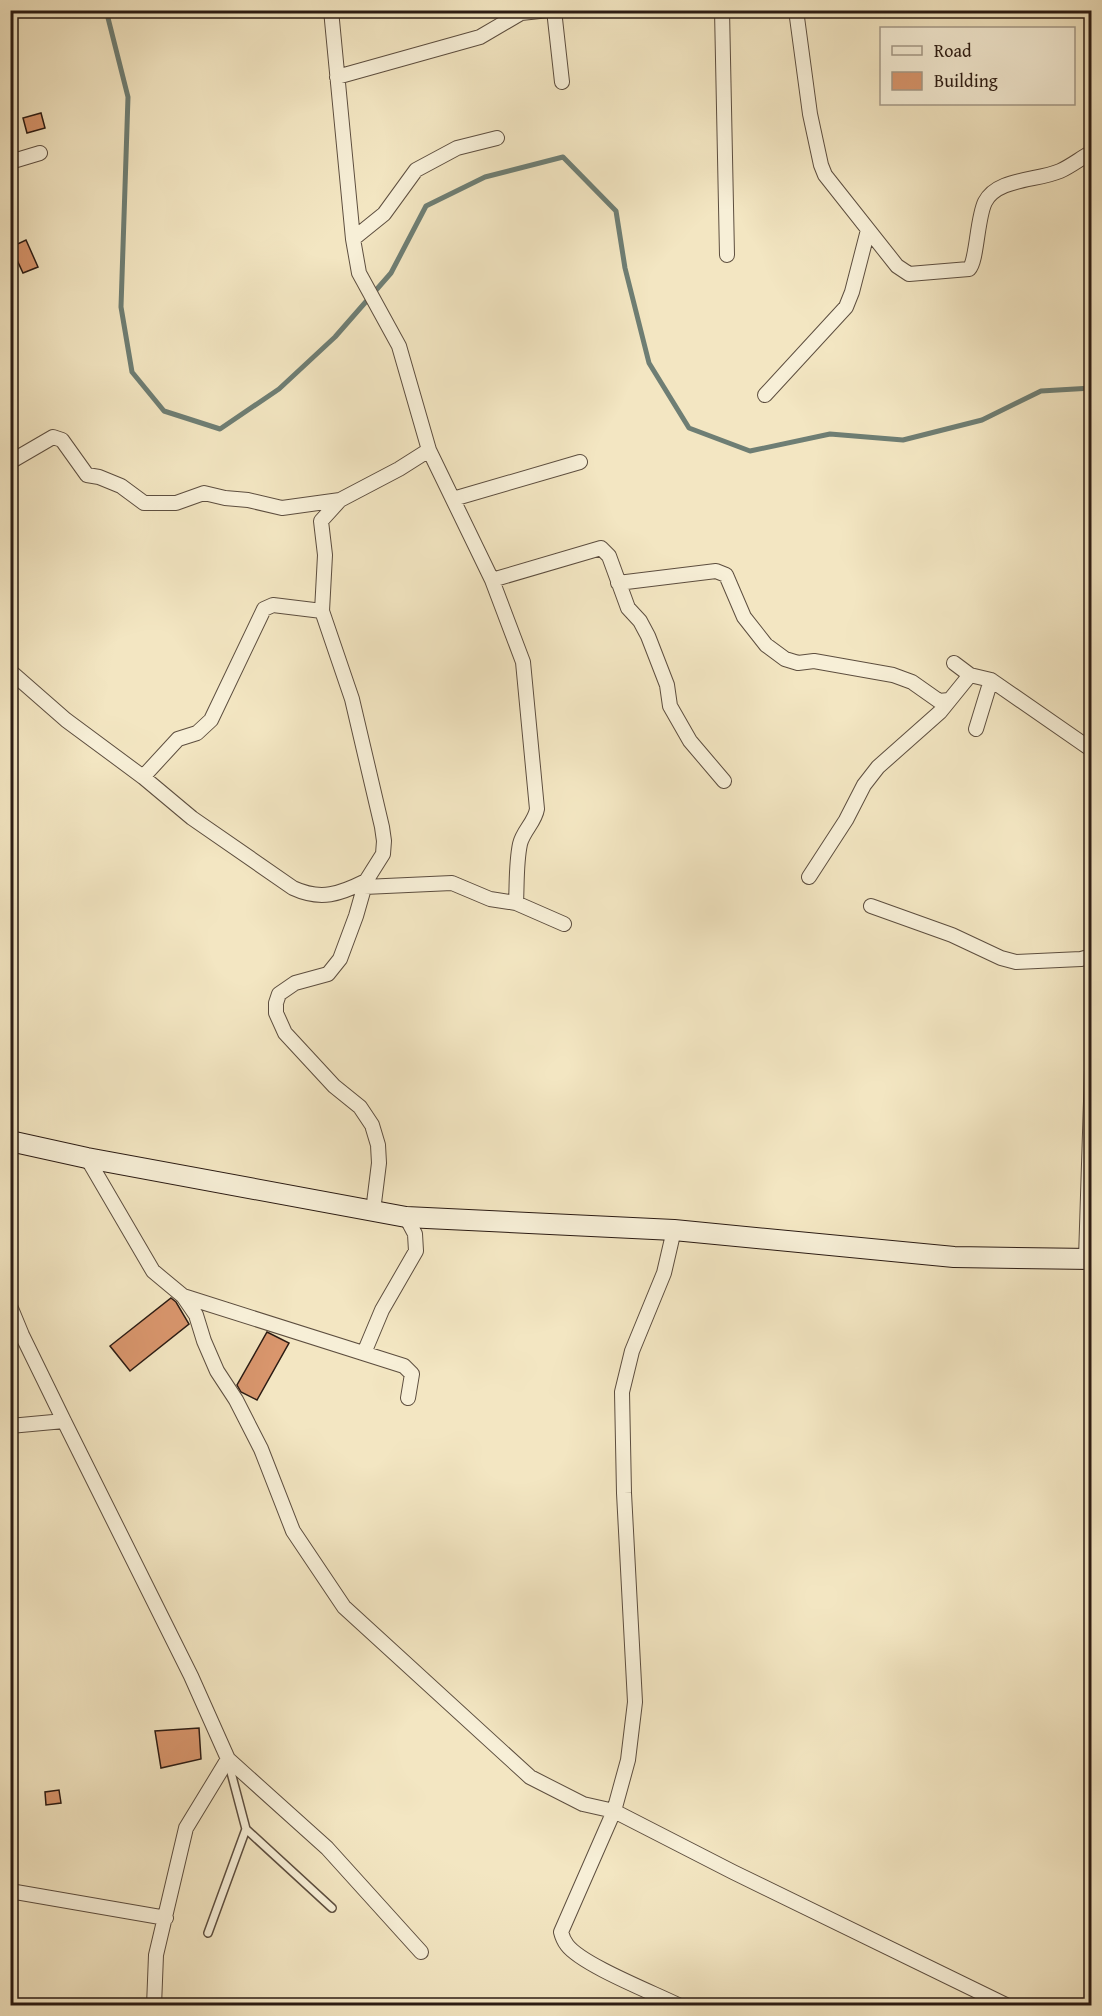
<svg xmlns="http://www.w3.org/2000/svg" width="1102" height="2016" font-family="'Gentium Book Plus',serif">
<rect width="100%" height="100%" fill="#f3e6c2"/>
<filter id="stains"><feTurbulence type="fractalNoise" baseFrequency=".00333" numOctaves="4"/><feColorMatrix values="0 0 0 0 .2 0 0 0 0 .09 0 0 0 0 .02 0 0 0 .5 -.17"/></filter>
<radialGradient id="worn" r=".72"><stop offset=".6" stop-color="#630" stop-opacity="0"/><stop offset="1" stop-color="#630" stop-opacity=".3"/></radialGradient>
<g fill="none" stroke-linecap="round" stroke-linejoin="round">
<!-- stream -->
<path stroke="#6e7e74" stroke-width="5" d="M106,10L128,97L121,307L132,372L164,411L220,429L279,389L335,337L391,273L426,206L485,177L563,157L616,211L625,268L649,363L689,428L750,451L830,434L903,440L982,420L1041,391L1092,388"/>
</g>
<!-- building -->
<path fill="#d9966d" stroke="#2b1b13" stroke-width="1.5" d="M41,113L45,128L27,133L23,118Z
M26,240L38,267L23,273L11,247Z
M171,1298L176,1302L189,1324L130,1371L110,1346Z
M267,1332L289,1343L257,1400L241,1392L237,1385Z
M199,1728L201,1759L161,1768L155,1731Z
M59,1790L61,1803L46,1805L45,1792Z"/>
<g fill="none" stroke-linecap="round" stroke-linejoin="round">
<defs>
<path id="lane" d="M228,1761L246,1829L332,1908
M208,1933L246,1829"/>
<path id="street" d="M331,10L353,239L359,273L399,346L429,450L492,580L523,662L537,809C535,822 523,831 520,844C516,863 517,884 516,903
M554,10L562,82
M722,10L727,255
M796,10L810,114L821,165L825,175L897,266L909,274L969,269C977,261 977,218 985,202C997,178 1037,181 1060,171C1071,166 1081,158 1092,152
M337,77L480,37L521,13L549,10
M10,162L40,153
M353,239L384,214L416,170L457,148L497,138
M765,395L846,307L852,292L868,230
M10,462L53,437L62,440L87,475L99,477L121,486L144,503H176L204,493L225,498L248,500L282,508L340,500L399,469L429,450
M453,499L580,462
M340,500L321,521L325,555L322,611L352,699L382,827L384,841L383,854L366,881L356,916L340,959L328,974L295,983L279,994L276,1003V1013L285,1033L334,1086L360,1107L372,1125L378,1145L379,1163L373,1211
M492,580L601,548L609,556L628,608L640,621L648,636L667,685L670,706L690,741L724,781
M618,583L716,571L726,575L744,617L766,645L785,659L798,663L814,661L893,675L912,682L939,701L949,700
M954,663L970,675L991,680L1092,750
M10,671L66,720L143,777L192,818L293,888C321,901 340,894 366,881
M976,729L991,680
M143,777L178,739L197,733L211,720L264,609L273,605L322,611
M809,877L846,820L864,785L878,767L940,712L970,675
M364,887L452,883L490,899L516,903L564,924
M871,906L952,935L1001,958L1016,962L1081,959L1092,956
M87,1158L153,1271L183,1296L196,1315L204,1341L217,1371L236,1400L261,1449L293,1531L344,1607L530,1777L583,1804L614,1811L561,1932C562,1936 564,1941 567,1945C582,1965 654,1993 680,2006
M674,1230L664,1273L632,1351L622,1392L624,1493L635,1702L628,1760L614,1811L733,1872L1008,2006
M1086,1258L1092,1070
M183,1296L404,1366L412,1374L408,1398
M10,1306L22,1335L64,1421L191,1676L228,1759L327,1848L421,1952
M364,1353L382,1310L416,1251L415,1234L406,1217
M10,1426L64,1421
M10,1891L166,1918
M154,2006L156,1955L186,1828L228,1759"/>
<path id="secondary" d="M10,1141L87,1158L406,1217L674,1230L954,1257L1092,1259"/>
</defs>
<!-- lane casing -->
<use href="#lane" stroke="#5d4e3f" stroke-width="10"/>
<!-- street casing -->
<use href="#street" stroke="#5d4e3f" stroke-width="16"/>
<!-- secondary casing -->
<use href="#secondary" stroke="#2b1b13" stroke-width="22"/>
<!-- lane -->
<use href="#lane" stroke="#f7efd7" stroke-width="7"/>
<!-- street -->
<use href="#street" stroke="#f7efd7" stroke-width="14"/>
<!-- secondary -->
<use href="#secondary" stroke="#f7efd7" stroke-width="20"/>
</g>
<!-- margin -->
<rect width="1102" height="2016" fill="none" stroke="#f3e6c2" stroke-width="36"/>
<rect x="12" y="12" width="1078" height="1992" fill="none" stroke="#2b1b13" stroke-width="3"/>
<rect x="18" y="18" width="1066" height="1980" fill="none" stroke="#2b1b13" stroke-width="1.5"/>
<!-- legend -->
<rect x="880" y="27" width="195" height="78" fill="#f7efd7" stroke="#a59a89" stroke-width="1.5"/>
<rect x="892" y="46" width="30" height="9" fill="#f7efd7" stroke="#a59a89" stroke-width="1.5"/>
<text x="934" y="57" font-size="18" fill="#2b1b13">Road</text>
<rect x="892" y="72" width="30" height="18" fill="#d9966d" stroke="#a59a89" stroke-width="1.5"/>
<text x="934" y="87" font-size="18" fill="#2b1b13">Building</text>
<rect width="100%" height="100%" filter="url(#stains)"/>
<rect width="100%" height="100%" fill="url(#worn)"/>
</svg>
